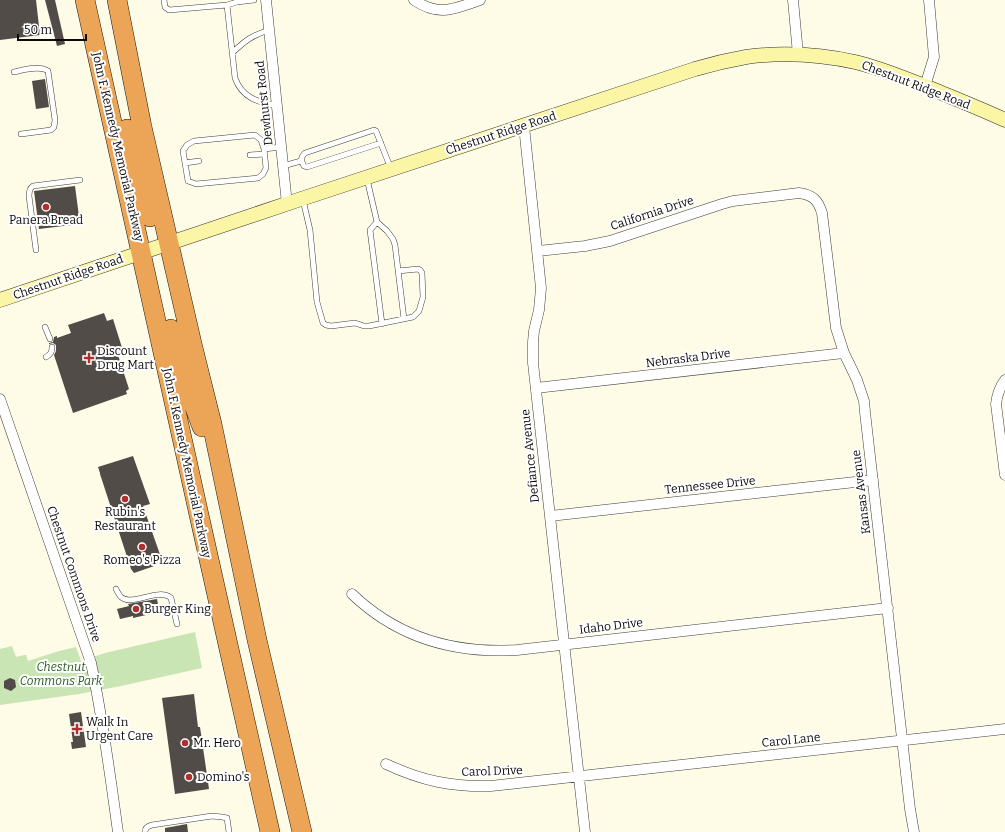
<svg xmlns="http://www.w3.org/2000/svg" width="1005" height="832" font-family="Bitter,serif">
<rect width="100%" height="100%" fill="#fefbe7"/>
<!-- green -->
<path fill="#cae5b4" d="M195,632L202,668L121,686L79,694L0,705V649L12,646L16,657L24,655H26L28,661L59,651L76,647L81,661L105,653Z"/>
<!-- building -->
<path fill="#514c47" d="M0,0H36L40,35L0,40Z
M45,0H55L65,44L57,46Z
M45,79L49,107L36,109L32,81Z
M75,186L80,224L39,229L34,191Z
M104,313L107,321L113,319L124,354L118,355L129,389L126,391L127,394L73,413L54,355L56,351V345L53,343L49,344V343L53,342L54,337L57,336V338L71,333L68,325Z
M133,456L150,504L143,506L163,563L134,573L131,569L100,474V473L98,467Z
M157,599L158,605L154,606L155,613L133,618V616L120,619L117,609L129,606L128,604Z
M10,678L15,680L16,687L11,691L4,688V681Z
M194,694L198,727H200L209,789L175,794L162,698Z
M81,712L86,747L72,749L71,742H73L69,714Z
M187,824L188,832H165V828Z"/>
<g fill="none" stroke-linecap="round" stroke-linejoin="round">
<defs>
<path id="lane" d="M164,0L165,7L169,10L227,5L237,2V0
M237,2L254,0
M227,5L235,78C242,98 258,102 277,106
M232,53C246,40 251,36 269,30
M14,72C23,70 40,65 48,71L55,120L54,127L51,130L21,134
M255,135L261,140L264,149L266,168L263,174L258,178L196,184L188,181L183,151L187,145L194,141Z
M381,143L307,167L304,166C301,160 300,158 305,153L374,130L376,131L391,169
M264,149L281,147
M250,155L264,154
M185,163L199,161
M283,166L301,161
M367,179L377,222L387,231L393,239L395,245L404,319
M303,200L310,230L317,302L323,323L326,325L331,326L355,323L364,326H369L413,317L419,311L423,297L422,273L420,270L418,269L398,271
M377,222L370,230L382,324
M36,250L29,196C29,192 30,188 33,186L80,180
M45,327L50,339
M46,357C51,354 52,352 52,347
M116,589C117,591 119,595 121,597C132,607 158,587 171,598L177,624
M145,832C145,828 148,826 152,825L212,816L222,817L227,818L229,832"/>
<path id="street" d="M266,0L287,204
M414,0C439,17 454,9 480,0
M793,0L798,54
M925,86L934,57L929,0
M524,126L541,288L539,310L534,331L533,342V363L585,832
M538,251L585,246L610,241L722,204L733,201L799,193C813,195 818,200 822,213L836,328L844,353L857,380L864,401L865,412L910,809L914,832
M1005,380C999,388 997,395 996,404L1005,475
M536,388L844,353
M0,399L91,663C103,719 110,775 118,832
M550,516L873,480
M352,594C398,638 453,654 517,650L888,608
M386,764C422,781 452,787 491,786L1005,729"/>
<path id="secondary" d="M0,300L295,201L695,69C712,64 729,60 746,57C782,52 819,54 855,62C881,68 907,79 932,89C956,99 981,109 1005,120"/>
<path id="highway" d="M85,0C147,277 207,555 270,832
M117,0L142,127L193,348L212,424L257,640L302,832
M127,129L150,217
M171,329C179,363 190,395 202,427"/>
</defs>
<!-- lane casing -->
<use href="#lane" stroke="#3d3d3d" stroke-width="6"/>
<!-- street casing -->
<use href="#street" stroke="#3d3d3d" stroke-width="11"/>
<!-- secondary casing -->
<use href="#secondary" stroke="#2c2c2c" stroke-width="15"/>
<!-- highway casing -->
<use href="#highway" stroke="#1b1b1b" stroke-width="20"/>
<!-- lane -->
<use href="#lane" stroke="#fff" stroke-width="5"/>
<!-- street -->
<use href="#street" stroke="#fff" stroke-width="10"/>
<!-- secondary -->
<use href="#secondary" stroke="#faf6a6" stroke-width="14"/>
<!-- highway -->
<use href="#highway" stroke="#eca557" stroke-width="19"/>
</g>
<!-- markers -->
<g fill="#b02e2b" stroke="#fff" stroke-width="1.5">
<circle cx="46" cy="207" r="4"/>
<path d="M87 352h4v4h4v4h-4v4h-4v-4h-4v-4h4z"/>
<circle cx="125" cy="499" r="4"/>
<circle cx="142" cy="547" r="4"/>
<circle cx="136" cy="609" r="4"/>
<path d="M75 723h4v4h4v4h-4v4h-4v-4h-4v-4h4z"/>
<circle cx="185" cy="743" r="4"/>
<circle cx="189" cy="777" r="4"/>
</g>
<g text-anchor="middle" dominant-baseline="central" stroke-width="4" stroke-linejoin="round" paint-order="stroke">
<!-- street labels -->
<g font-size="12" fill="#0a0a0a" stroke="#fff">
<text transform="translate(916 85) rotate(21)">Chestnut Ridge Road</text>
<text transform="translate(264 103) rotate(-96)">Dewhurst Road</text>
<text transform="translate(501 133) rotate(-18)">Chestnut Ridge Road</text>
<text transform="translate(118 147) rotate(77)">John F. Kennedy Memorial Parkway</text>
<text transform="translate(652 213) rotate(-18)">California Drive</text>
<text transform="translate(68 277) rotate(-19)">Chestnut Ridge Road</text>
<text transform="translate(688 358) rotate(-7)">Nebraska Drive</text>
<text transform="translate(530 456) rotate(-96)">Defiance Avenue</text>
<text transform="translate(187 463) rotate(78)">John F. Kennedy Memorial Parkway</text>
<text transform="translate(710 485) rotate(-6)">Tennessee Drive</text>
<text transform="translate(861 492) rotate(-97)">Kansas Avenue</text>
<text transform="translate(74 574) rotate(71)">Chestnut Commons Drive</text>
<text transform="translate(611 626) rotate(-7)">Idaho Drive</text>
<text transform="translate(791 740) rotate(-6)">Carol Lane</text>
<text transform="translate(492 771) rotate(-2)">Carol Drive</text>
</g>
<!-- poi labels -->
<g font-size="12" fill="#0a0a0a" stroke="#fff" text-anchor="start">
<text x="46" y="220" text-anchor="middle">Panera Bread</text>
<text x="97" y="351">Discount<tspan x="97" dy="14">Drug Mart</tspan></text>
<text x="125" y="512" text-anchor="middle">Rubin's<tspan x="125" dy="14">Restaurant</tspan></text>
<text x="142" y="560" text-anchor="middle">Romeo's Pizza</text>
<text x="144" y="609">Burger King</text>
<text x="86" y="722">Walk In<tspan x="86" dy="14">Urgent Care</tspan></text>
<text x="193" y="743">Mr. Hero</text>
<text x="197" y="777">Domino's</text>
</g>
<!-- park labels -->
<g font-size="12" font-style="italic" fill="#285c1f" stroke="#fff">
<text x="61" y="667">Chestnut<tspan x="61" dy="14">Commons Park</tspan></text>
</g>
</g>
<!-- scale -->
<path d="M18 34v6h68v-6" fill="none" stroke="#0a0a0a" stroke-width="2"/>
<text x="24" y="34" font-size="12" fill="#0a0a0a" stroke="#ffffff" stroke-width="3" paint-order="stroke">50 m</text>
</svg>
